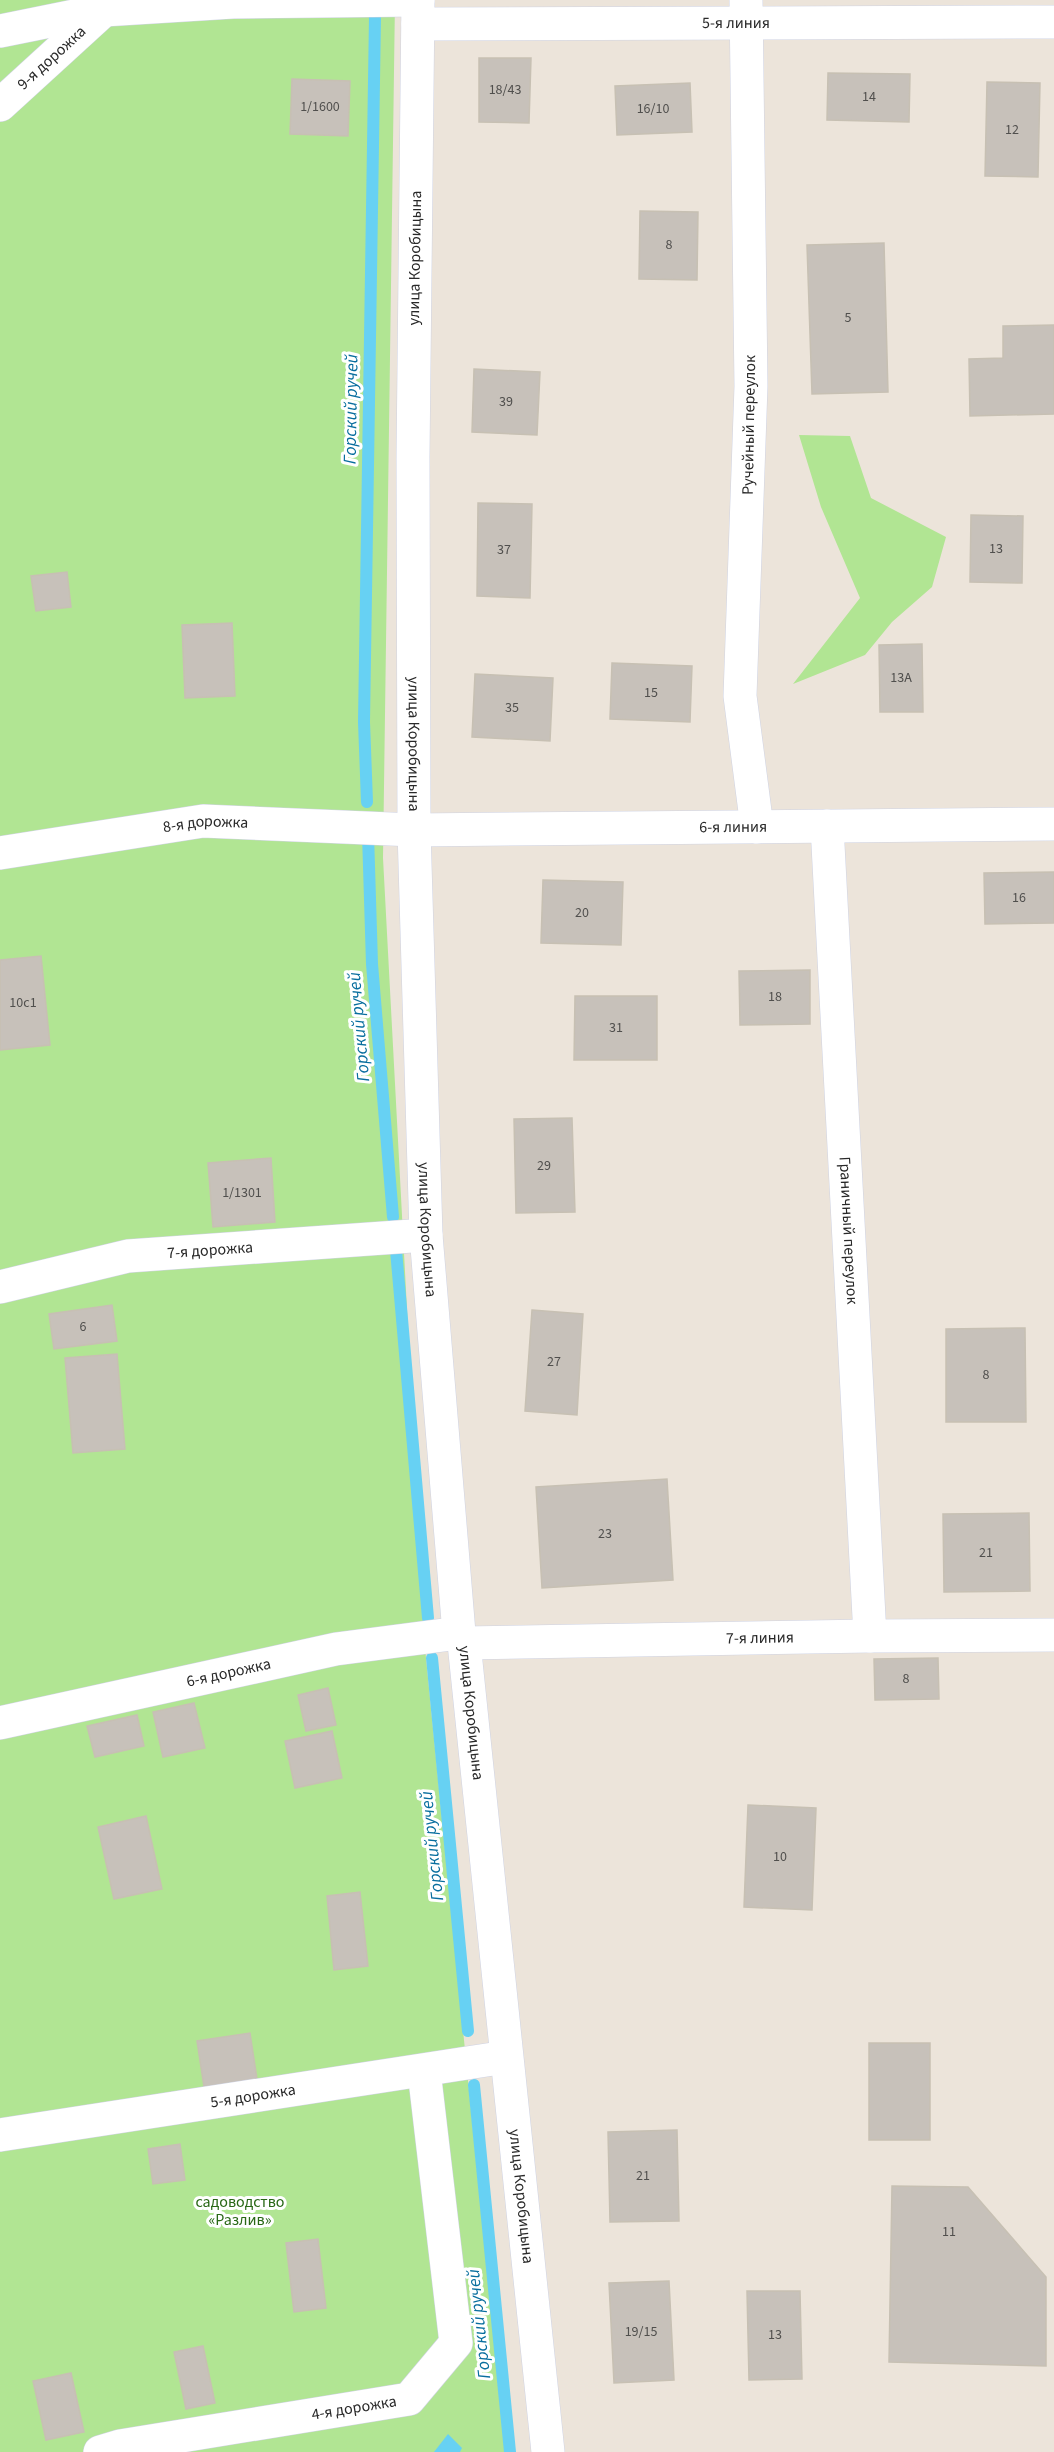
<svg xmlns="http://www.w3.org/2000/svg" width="1054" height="2452" font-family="'Source Sans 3',sans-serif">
<rect width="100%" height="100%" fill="#ece4da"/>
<!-- green -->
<path fill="#b1e593" d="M0,0H395L383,858L425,1648L505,2452H0Z
M799,435L850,436L871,498L946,537L932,587L892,622L865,655L793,684L860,598L821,507Z"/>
<!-- water -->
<path fill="#67d1f3" d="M448,2434L462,2448L460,2452H434Z"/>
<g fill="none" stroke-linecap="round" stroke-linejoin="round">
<!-- stream -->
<path stroke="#67d1f3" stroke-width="12" d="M367,802L364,722L375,17
M368,834L372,964L393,1217
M396,1250L428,1618
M432,1658L468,2031
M474,2085L510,2452"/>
</g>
<!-- building -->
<path fill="#c7c1ba" stroke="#c7c0b3" stroke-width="1.5" d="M479,58H531L529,123L479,122Z
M828,73L910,74L909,122L827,120Z
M292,79L350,81L348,136L290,134Z
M987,82L1040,83L1038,177L985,176Z
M690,83L692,132L617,135L615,86Z
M640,211L698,212L697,280L639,279Z
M884,243L888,392L812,394L807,245Z
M1054,325V414L970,416L969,359L1003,358V326Z
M474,369L540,372L537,435L472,432Z
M478,503L532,504L530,598L477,596Z
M971,515L1023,516L1022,583L970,582Z
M67,572L71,607L36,611L31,576Z
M232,623L235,696L185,698L182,625Z
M922,644L923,712H880L879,645Z
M612,663L692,666L690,722L610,719Z
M475,674L553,678L550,741L472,737Z
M1054,872V923L985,924L984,873Z
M543,880L623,882L621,945L541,943Z
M41,956L50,1045L0,1050V960Z
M810,970V1024L740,1025L739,971Z
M575,996H657V1060H574Z
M572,1118L575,1212L516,1213L514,1119Z
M271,1158L275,1222L213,1227L208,1163Z
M112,1305L117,1341L54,1349L49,1314Z
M532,1310L583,1314L577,1415L525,1411Z
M1025,1328L1026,1422H946V1329Z
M117,1354L125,1449L73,1453L65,1358Z
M667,1479L673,1580L542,1588L536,1487Z
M1029,1513L1030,1591L944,1592L943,1514Z
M938,1658L939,1699L875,1700L874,1659Z
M328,1688L336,1725L306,1731L298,1695Z
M194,1703L205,1748L163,1757L153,1712Z
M137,1715L144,1746L95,1757L87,1726Z
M332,1731L342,1778L295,1788L285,1741Z
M748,1805L816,1808L812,1910L744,1907Z
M146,1816L162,1889L114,1899L98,1827Z
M360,1892L368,1966L334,1970L327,1896Z
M250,2033L257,2079L204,2087L197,2041Z
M869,2043H930V2140H869Z
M677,2130L679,2221L610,2222L608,2132Z
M180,2144L185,2180L153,2184L148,2149Z
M892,2186L968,2187L1046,2277V2366L889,2362Z
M318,2239L326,2308L294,2312L286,2243Z
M669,2281L674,2380L614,2383L609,2283Z
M747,2291H800L802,2379L749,2380Z
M203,2346L215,2403L186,2409L174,2352Z
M71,2373L84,2432L46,2440L33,2381Z"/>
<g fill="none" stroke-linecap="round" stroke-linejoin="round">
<defs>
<g id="street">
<path id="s1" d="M418,0L413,457L414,830L426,1235L459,1633L464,1643L548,2452"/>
<path d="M746,0L751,386L740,696L757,827"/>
<path id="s2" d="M418,24L1054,22"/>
<path d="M0,31L104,10L233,2L418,0"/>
<path id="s3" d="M0,105L104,10"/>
<path id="s4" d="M827,826L870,1636"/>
<path id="s5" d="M0,853L203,821L414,830L1054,824"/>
<path id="s6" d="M0,1287L128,1256L426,1235"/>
<path id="s7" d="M464,1643L870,1636L1054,1635"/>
<path id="s8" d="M0,1723L336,1649L459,1633"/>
<path id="s9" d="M0,2135L506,2057"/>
<path id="s10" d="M100,2452L120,2446L409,2399L456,2343L424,2071"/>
</g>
</defs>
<!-- street casing -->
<use href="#street" stroke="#cfd3e3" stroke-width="34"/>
<!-- street -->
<use href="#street" stroke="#fff" stroke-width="33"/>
</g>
<g text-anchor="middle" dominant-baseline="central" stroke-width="6" stroke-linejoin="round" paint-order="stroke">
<!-- number labels -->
<g font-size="14" fill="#504f4d">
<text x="505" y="90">18/43</text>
<text x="869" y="97">14</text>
<text x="320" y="107">1/1600</text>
<text x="653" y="109">16/10</text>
<text x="1012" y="130">12</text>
<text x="669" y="245">8</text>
<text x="848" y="318">5</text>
<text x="506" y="402">39</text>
<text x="996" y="549">13</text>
<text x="504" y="550">37</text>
<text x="901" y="678">13А</text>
<text x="651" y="693">15</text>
<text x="512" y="708">35</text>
<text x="1019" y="898">16</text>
<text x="582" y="913">20</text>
<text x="775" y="997">18</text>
<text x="23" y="1003">10с1</text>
<text x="616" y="1028">31</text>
<text x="544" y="1166">29</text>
<text x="242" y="1193">1/1301</text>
<text x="83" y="1327">6</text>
<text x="554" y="1362">27</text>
<text x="986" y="1375">8</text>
<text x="605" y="1534">23</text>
<text x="986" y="1553">21</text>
<text x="906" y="1679">8</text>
<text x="780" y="1857">10</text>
<text x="643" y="2176">21</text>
<text x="949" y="2232">11</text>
<text x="641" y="2332">19/15</text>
<text x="775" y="2335">13</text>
</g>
<!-- street labels -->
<g font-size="16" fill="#292929" stroke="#fff">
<text stroke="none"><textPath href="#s2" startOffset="318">5-я линия</textPath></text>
<text stroke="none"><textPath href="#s3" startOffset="70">9-я дорожка</textPath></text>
<text transform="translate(415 258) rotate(-89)">улица Коробицына</text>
<text transform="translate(749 425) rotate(-89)">Ручейный переулок</text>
<text stroke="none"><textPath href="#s1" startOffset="744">улица Коробицына</textPath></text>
<text stroke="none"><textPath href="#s5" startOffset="208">8-я дорожка</textPath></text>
<text stroke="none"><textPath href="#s5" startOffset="736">6-я линия</textPath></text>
<text stroke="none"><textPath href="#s1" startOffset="1230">улица Коробицына</textPath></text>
<text stroke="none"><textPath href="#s4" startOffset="405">Граничный переулок</textPath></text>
<text stroke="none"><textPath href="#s6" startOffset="214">7-я дорожка</textPath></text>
<text stroke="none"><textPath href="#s7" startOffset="296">7-я линия</textPath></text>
<text stroke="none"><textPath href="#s8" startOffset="234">6-я дорожка</textPath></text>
<text stroke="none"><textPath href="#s1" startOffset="1716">улица Коробицына</textPath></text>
<text stroke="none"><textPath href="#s9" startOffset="256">5-я дорожка</textPath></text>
<text stroke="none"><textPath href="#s1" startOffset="2202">улица Коробицына</textPath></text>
<text stroke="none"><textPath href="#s10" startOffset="258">4-я дорожка</textPath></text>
</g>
<!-- park labels -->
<g font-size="16" fill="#296816" stroke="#fff">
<text x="240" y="2202">садоводство<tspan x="240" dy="18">«Разлив»</tspan></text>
</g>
<!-- water labels -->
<g font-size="18" font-style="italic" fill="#086e9e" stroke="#fff">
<text transform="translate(351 409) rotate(-89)">Горский ручей</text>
<text transform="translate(359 1027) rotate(-95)">Горский ручей</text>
<text transform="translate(432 1846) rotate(-96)">Горский ручей</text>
<text transform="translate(479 2324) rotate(-96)">Горский ручей</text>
</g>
</g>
</svg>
